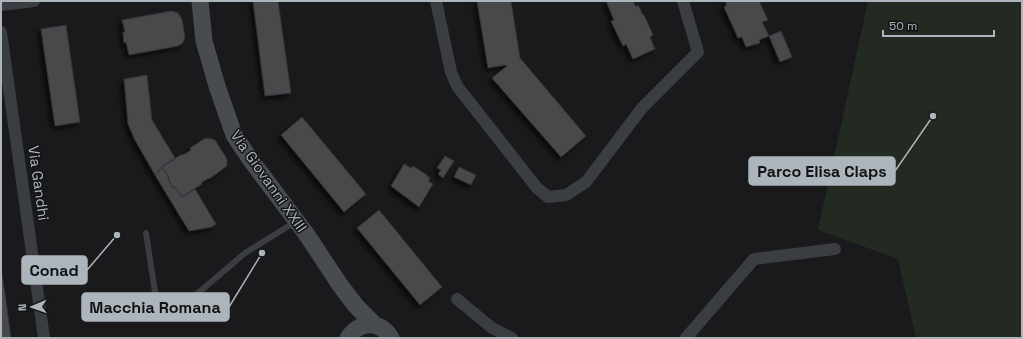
<svg xmlns="http://www.w3.org/2000/svg" width="1023" height="339" font-family="'Space Grotesk',sans-serif">
<defs>
<filter id="shadow"><feDropShadow dx="-3.5" dy="3.5" stdDeviation="2" flood-color="#0009"/></filter>
</defs>
<rect width="100%" height="100%" fill="#1a1a1c"/>
<!-- green -->
<path fill="#222a21" d="M868,1H1022V338H916L898,259L818,230Z"/>
<!-- building -->
<path fill="#46484c" stroke="#333438" filter="url(#shadow)" d="M253,1H278L291,93L265,96Z
M477,1H511L520,58L586,136L561,157L492,78L507,66L506,65L488,68Z
M606,1H633L636,7L638,5L643,15H644L653,35L650,37L655,49L633,59L626,44L623,46L611,21L614,20Z
M725,1H759L768,20L762,22L769,36L759,40L760,43L746,47L742,37L738,38L724,7L727,5Z
M171,11L178,13L182,19L185,37L183,43L178,46L129,55L126,42L124,43L123,32H125L122,20Z
M66,25L80,122L55,126L41,29Z
M781,31L792,57L780,62L769,36Z
M147,75L152,120L175,158L162,167L155,175L135,140L128,124L124,79Z
M302,117L366,194L344,212L281,135Z
M208,138L215,140L217,143L227,159V166L209,179V178L201,183L202,184L182,197L175,187L173,188L168,179L169,178L162,167L182,154L183,155L191,150L190,148L204,139Z
M445,156L454,161L443,178L438,174L441,170L437,168Z
M404,164L411,168L413,166L427,175V176L430,178L428,181L433,184L419,207L391,186Z
M162,167L169,178L168,179L173,188L175,187L182,197L195,189L216,224L212,227L189,231L155,175Z
M459,167L476,175L471,185L454,177Z
M379,210L442,287L420,305L357,228Z
M1,268L5,294L11,338H1Z"/>
<g fill="none" stroke-linecap="round" stroke-linejoin="round">
<!-- service -->
<path stroke="#3a3d41" stroke-width="6" d="M146,233L157,305L161,312L171,313L177,311L245,253L295,222"/>
<!-- minor -->
<path stroke="#3a3d41" stroke-width="12" d="M436,1L451,72L457,86L537,188L548,197L566,195L586,182L642,108L698,52L683,1
M1,5L34,1
M1,32L44,338
M457,299L492,328L512,338
M686,338L754,259L835,249"/>
<!-- secondary -->
<path stroke="#484c51" stroke-width="17" d="M200,1L204,41L217,86L234,135L250,159L307,235L340,285L356,306L376,326
M348,338C359,321 380,320 391,338"/>
</g>
<g text-anchor="middle" dominant-baseline="central" stroke-width="3" stroke-linejoin="round" paint-order="stroke">
<!-- street labels -->
<g font-size="15" fill="#acb4bc" stroke="#141517">
<text transform="translate(269 181) rotate(55)">Via Giovanni XXIII</text>
<text transform="translate(39 183) rotate(82)">Via Gandhi</text>
</g>
</g>
<!-- callouts -->
<path fill="none" stroke="#acb4bc" stroke-width="1.5" d="M933 116L895 171M117 235L87 270M262 253L229 307"/>
<g fill="#acb4bc" stroke="#141517" stroke-width="1.5">
<circle cx="933" cy="116" r="4"/>
<circle cx="117" cy="235" r="4"/>
<circle cx="262" cy="253" r="4"/>
</g>
<g fill="#acb4bc" stroke="#acb4bc" stroke-width="1.5">
<rect x="749" y="157" width="146" height="28" rx="4"/>
<rect x="22" y="256" width="65" height="28" rx="4"/>
<rect x="82" y="293" width="147" height="28" rx="4"/>
</g>
<g font-size="16" text-anchor="middle" font-weight="bold" fill="#111">
<text x="822" y="177">Parco Elisa Claps</text>
<text x="54" y="276">Conad</text>
<text x="155" y="313">Macchia Romana</text>
</g>
<!-- border -->
<rect width="1023" height="339" fill="none" stroke="#acb4bc" stroke-width="4"/>
<!-- north arrow -->
<g transform="translate(32 307) rotate(268)" stroke="#141517" stroke-width="3" paint-order="stroke">
<path d="M0-3L7 15L0 10L-7 15Z" fill="#acb4bc"/>
<text y="-6" font-size="11" font-weight="bold" text-anchor="middle" fill="#acb4bc">N</text>
</g>
<!-- scale -->
<path d="M883 30v6h111v-6" fill="none" stroke="#acb4bc" stroke-width="2"/>
<text x="889" y="30" font-size="12" fill="#acb4bc" stroke="#141517" stroke-width="3" paint-order="stroke">50 m</text>
</svg>
